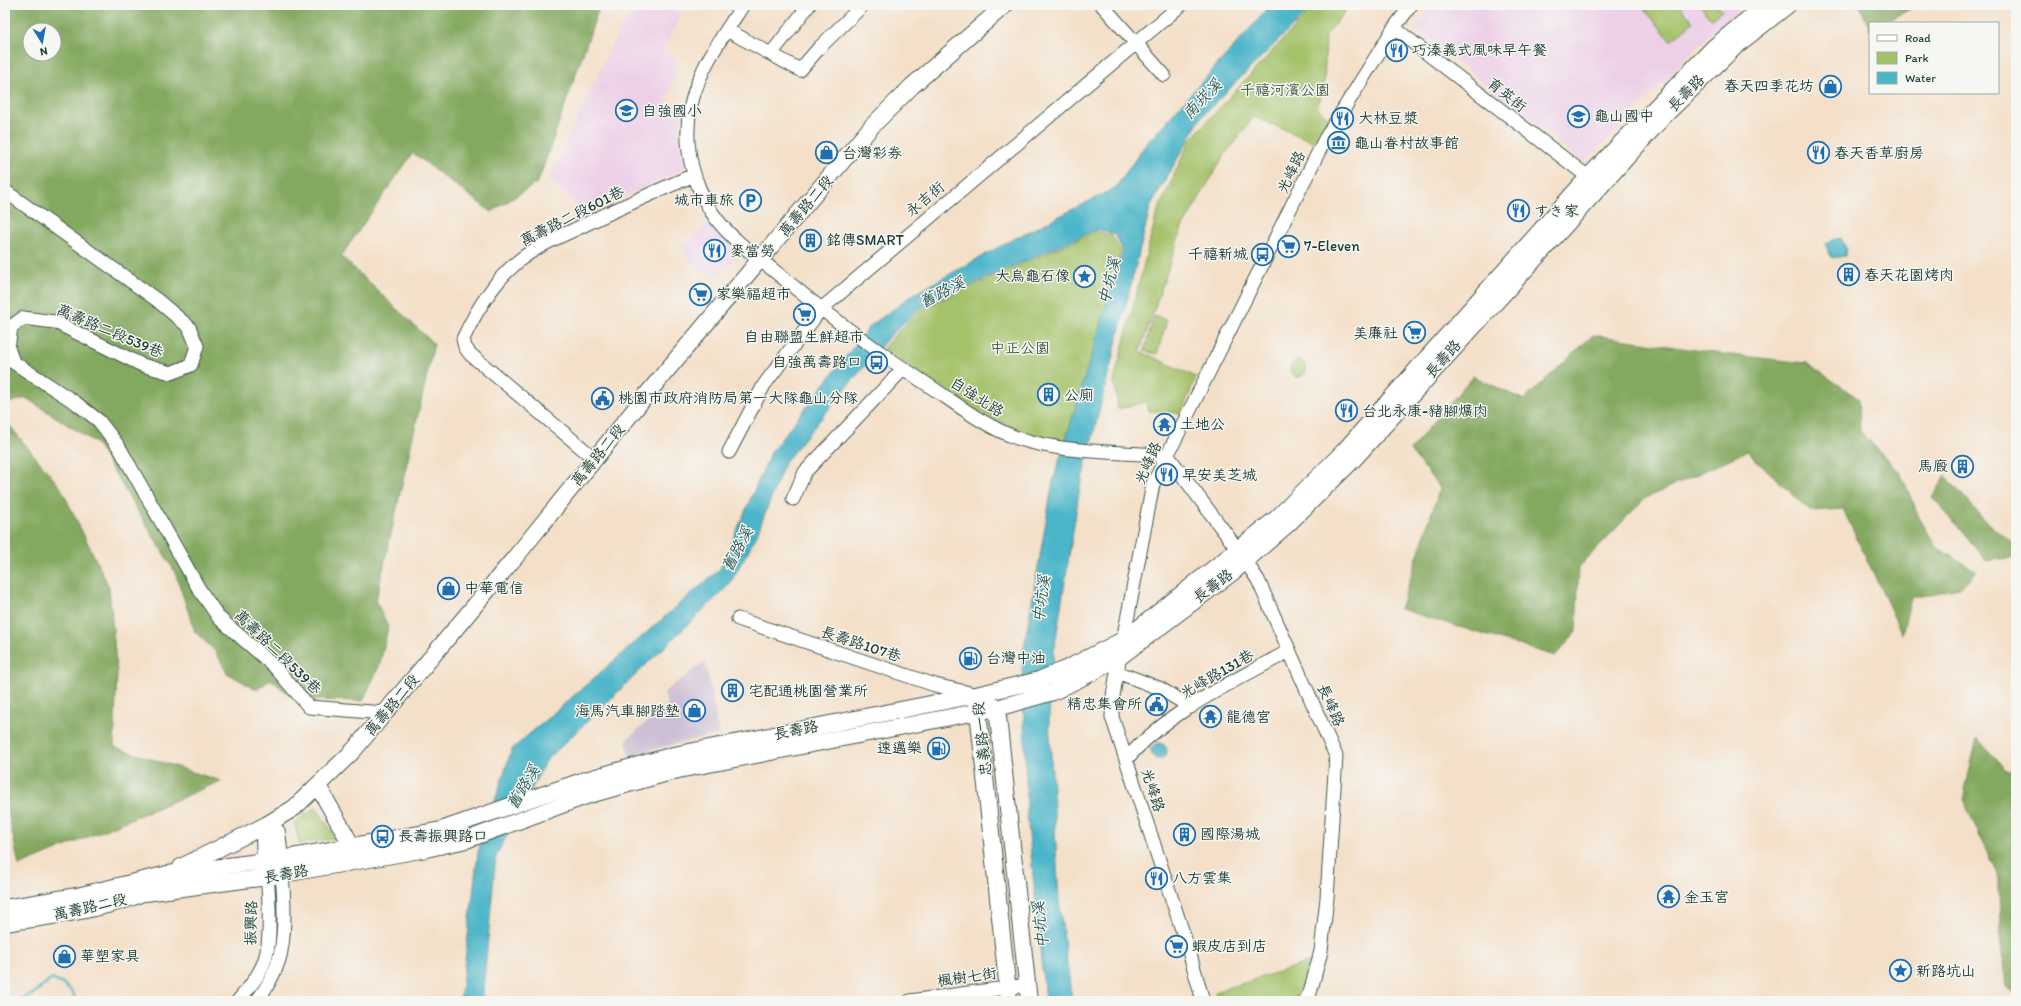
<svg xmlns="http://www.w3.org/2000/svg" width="2021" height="1006" font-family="Itim,'LXGW WenKai TC','Klee One',sans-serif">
<rect width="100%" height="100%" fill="#f6f6f2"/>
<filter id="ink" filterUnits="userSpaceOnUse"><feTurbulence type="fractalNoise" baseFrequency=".025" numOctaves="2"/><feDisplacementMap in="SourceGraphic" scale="8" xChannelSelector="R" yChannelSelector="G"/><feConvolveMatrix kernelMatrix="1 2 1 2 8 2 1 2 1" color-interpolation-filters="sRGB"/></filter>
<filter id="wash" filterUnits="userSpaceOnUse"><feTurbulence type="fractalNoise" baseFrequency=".012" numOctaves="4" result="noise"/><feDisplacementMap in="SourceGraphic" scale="16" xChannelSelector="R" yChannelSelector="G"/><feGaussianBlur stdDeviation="0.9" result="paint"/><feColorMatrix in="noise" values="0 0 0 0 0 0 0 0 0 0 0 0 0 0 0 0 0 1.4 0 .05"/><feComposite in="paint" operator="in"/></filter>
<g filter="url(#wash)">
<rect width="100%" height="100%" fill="#f4e0c9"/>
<!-- built -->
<path fill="#edd0e8" d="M637,5H666L682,15L662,51L679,61L664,108L682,114L679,135L685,169L585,214L549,180L614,40Z
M1432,5H1747L1714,30L1584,163L1416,29Z
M709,223L741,253L721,273L704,274L683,253L684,247Z"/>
<!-- industrial -->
<path fill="#ccbed4" d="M705,661L719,734L629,755L626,740L667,705L664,692Z"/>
<!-- green -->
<path fill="#a4c26a" stroke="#62804f" d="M1315,5H1350L1326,35L1324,87L1317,108L1329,118L1314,142L1254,117L1223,157L1182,228L1140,351L1196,377L1181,414L1165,411H1149L1146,402L1118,409L1114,381L1157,213L1190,140Z
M1641,5H1679L1693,22L1671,41Z
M1700,5H1717L1722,11L1711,19Z
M1096,231L1112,236L1121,251L1074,443L1026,435L964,404L883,348L919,310Z
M1154,316L1167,320L1157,354L1144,351Z
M1290 369a8 8 0 1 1 16 0a8 8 0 1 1-16 0Z
M316,807L336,838L299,844L295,822Z
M1313,961L1298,1001H1217L1215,992Z"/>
<!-- forest -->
<path fill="#83a85e" stroke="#517249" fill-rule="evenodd" d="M5,5H600L538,182L491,212L413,153L341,256L434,344L376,600L388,627L380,664L363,701L310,700L289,695L271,679L257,690L227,673L216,652L195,632L175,572L96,443L26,398L5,404ZM30,30H54V54H30Z
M1860,5H1943L1912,8L1884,23H1870V31Z
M1593,335L1723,354L1807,363L1859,399L1860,431L1901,474L1919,517L1936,547L1977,571L1960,588L1911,598L1902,634L1843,509L1810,511L1747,451L1644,499L1579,567L1576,632L1555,656L1400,609L1440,488L1410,450L1473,376L1524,400Z
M5,420L61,488L109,587L117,674L114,747L221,781L19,866L5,796Z
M1946,476L1984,520L2012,544L2016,541V557L1986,561L1933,497Z
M1977,738L2006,770L2016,769V995L2006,987L2000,937L1999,879L1963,799Z"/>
<!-- water -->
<path fill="#4bb5c9" stroke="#35797e" d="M1271,5H1314L1202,116L1151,205L1080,487L1054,651L1049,717L1059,901L1072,1001H1045L1027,814L1022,659L1053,481L1123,251L1115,234L1097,229L919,308L887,339L785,462L756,537L729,585L546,761L496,856L482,1001H460L478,852L512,749L720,569L771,452L870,326L914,294L1008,242L1115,188L1146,144Z
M1841,238L1846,248L1845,256L1832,258L1825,244L1832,240Z
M1151 751a8 8 0 1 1 16 0a8 8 0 1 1-16 0Z"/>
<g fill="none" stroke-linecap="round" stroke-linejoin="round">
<!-- stream -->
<path stroke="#4bb5c9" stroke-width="2.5" d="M16,1001L33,994L51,979C62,983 73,988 76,1001"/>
</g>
</g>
<g filter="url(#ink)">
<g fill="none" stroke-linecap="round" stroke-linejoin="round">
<defs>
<path id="minor" d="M743,5C713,51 681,93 689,151C692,175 703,202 718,221C733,240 753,254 772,269C823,312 876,351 931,387C958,405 986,427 1017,438C1066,454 1117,451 1168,456
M1102,5L1164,75
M1394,28L1596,183
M727,30L800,70L819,48L863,5
M771,54L809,5
M5,191L157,300L189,327L197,346L191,365L171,373L142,365L55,322L23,318L11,327L8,348L13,362L76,403L99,421L119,447L199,589L219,618L274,666L309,707L384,713
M729,452L764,385L820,310L1181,5
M1168,456L1238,550L1258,580L1336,756L1327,898L1321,951L1310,993L1305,1001
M595,459L470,354L465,347L463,339C476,311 492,284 515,264C533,248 556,238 578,228C616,209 655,192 694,175
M793,499L805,472L903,369
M738,619L935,685L974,694
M1117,672L1159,688L1191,707
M1126,760C1164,713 1237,680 1289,651
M238,1001C250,987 264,970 267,951C271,931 269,889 266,868
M257,1001C267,987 278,969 281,951C286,924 284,892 281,865
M910,1001L1028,985
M1203,1001L1189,951L1112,717L1113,696L1117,672L1153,484L1325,139L1394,28L1411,5"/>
<path id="major" d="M977,702L1009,1001
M989,703L997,708L1029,1001
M318,786L352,846
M266,825L277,832L280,859
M265,861L264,836L266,825
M181,867L266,825L294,808L353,751L522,549L652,388L872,126L912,86L1005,5
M145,893L267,877L426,849L466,840L589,795L678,770L997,708L1053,692L1093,672L1121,656L1233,572L1288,524L1354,459L1666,114L1737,45L1788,5
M5,908L77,896L168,874L280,859L441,830L582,781L674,755L976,695L1039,680L1066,669L1125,639L1277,518L1344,451L1588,177L1713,48L1765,5
M5,923C40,918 128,907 154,886"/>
</defs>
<!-- minor casing -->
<use href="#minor" stroke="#3f554a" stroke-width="15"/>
<!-- major casing -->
<use href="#major" stroke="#3f554a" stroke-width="18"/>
<!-- minor -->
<use href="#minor" stroke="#fff" stroke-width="13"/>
<!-- major -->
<use href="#major" stroke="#fff" stroke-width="16"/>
</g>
</g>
<!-- icons -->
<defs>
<symbol id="restaurant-ring" viewBox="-11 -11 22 22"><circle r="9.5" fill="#f6f6f2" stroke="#1f6fb2" stroke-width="1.5"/><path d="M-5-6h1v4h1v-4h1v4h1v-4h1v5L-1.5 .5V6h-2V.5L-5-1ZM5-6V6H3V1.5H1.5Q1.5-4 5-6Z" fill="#1f6fb2"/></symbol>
<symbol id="shop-ring" viewBox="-11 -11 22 22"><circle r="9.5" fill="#f6f6f2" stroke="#1f6fb2" stroke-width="1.5"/><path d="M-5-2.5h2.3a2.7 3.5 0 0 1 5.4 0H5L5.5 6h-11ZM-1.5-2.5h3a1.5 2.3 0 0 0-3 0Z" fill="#1f6fb2"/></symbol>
<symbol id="school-ring" viewBox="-11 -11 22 22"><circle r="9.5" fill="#f6f6f2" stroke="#1f6fb2" stroke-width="1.5"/><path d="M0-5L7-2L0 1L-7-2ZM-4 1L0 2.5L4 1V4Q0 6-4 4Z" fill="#1f6fb2"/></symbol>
<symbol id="museum-ring" viewBox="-11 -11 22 22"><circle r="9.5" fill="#f6f6f2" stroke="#1f6fb2" stroke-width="1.5"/><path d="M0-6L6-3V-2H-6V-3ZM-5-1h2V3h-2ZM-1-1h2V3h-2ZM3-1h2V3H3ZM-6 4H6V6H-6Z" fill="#1f6fb2"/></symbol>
<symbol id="parking-ring" viewBox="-11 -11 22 22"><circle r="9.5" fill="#f6f6f2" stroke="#1f6fb2" stroke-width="1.5"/><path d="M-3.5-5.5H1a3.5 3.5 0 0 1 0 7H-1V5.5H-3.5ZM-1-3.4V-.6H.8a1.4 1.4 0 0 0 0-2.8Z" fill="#1f6fb2"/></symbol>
<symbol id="building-ring" viewBox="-11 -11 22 22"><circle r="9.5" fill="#f6f6f2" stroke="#1f6fb2" stroke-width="1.5"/><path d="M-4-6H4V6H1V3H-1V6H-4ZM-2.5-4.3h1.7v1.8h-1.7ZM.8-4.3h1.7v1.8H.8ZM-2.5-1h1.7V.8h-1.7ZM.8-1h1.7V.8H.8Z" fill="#1f6fb2"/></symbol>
<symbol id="supermarket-ring" viewBox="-11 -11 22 22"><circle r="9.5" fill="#f6f6f2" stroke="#1f6fb2" stroke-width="1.5"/><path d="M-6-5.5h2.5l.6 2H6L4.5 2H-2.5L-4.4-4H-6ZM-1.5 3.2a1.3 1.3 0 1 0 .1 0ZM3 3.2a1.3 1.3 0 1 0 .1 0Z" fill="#1f6fb2"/></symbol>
<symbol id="bus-ring" viewBox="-11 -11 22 22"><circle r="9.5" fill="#f6f6f2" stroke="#1f6fb2" stroke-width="1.5"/><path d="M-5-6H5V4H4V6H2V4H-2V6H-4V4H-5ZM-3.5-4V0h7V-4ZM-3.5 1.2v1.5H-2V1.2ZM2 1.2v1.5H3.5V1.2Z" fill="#1f6fb2"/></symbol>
<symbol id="sight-ring" viewBox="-11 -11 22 22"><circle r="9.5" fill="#f6f6f2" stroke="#1f6fb2" stroke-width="1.5"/><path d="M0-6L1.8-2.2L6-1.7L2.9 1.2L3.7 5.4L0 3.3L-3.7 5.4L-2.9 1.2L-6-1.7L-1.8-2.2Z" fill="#1f6fb2"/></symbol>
<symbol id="civic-ring" viewBox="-11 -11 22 22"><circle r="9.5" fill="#f6f6f2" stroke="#1f6fb2" stroke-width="1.5"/><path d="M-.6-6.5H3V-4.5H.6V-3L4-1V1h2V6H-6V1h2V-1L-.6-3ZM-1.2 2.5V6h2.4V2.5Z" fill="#1f6fb2"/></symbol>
<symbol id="temple-ring" viewBox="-11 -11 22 22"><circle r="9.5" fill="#f6f6f2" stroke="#1f6fb2" stroke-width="1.5"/><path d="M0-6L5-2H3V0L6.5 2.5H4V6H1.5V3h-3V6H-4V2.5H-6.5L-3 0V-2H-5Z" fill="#1f6fb2"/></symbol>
<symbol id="fuel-ring" viewBox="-11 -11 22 22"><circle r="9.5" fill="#f6f6f2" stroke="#1f6fb2" stroke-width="1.5"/><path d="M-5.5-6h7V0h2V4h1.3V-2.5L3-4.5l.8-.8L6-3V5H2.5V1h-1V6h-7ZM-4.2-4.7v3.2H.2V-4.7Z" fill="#1f6fb2"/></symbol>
</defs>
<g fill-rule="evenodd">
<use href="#restaurant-ring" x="1384" y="38" width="25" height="25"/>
<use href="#shop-ring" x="1818" y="74" width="25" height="25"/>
<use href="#school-ring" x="614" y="98" width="25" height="25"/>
<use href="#school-ring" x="1566" y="104" width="25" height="25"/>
<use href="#restaurant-ring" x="1330" y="106" width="25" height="25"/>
<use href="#museum-ring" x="1326" y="130" width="25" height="25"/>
<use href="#shop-ring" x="814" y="140" width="25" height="25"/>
<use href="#restaurant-ring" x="1806" y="140" width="25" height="25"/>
<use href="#parking-ring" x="738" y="188" width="25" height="25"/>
<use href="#restaurant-ring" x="1506" y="198" width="25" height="25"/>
<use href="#building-ring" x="798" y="228" width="25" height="25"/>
<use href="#supermarket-ring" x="1276" y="234" width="25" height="25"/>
<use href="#restaurant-ring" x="702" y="238" width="25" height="25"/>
<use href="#bus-ring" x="1250" y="242" width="25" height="25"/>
<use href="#building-ring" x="1836" y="262" width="25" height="25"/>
<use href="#sight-ring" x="1072" y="264" width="25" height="25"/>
<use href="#supermarket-ring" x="688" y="282" width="25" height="25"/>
<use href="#supermarket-ring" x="792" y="302" width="25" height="25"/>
<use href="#supermarket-ring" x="1402" y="320" width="25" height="25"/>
<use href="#bus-ring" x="864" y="350" width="25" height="25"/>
<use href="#building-ring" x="1036" y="382" width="25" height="25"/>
<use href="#civic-ring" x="590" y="386" width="25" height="25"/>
<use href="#restaurant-ring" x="1334" y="398" width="25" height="25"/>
<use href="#temple-ring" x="1152" y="412" width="25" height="25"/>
<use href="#building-ring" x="1950" y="454" width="25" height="25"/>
<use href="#restaurant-ring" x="1154" y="462" width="25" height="25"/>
<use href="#shop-ring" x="436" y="576" width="25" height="25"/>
<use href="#fuel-ring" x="958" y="646" width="25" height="25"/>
<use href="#building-ring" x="720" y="678" width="25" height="25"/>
<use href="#civic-ring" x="1144" y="692" width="25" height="25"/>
<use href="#shop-ring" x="682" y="698" width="25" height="25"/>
<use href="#temple-ring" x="1198" y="704" width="25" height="25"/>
<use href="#fuel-ring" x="926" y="736" width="25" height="25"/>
<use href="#building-ring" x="1172" y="822" width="25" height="25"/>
<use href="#bus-ring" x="370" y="824" width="25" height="25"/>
<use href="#restaurant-ring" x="1144" y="866" width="25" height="25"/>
<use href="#temple-ring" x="1656" y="884" width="25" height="25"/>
<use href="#supermarket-ring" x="1164" y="934" width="25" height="25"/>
<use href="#shop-ring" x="52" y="944" width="25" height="25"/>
<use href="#sight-ring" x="1888" y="958" width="25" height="25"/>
</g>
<g text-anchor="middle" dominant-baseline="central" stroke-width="3" stroke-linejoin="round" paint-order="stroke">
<!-- poi labels -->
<g font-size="15" fill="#1f3d34" stroke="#f6f6f2" text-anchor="start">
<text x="1412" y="50">巧溱義式風味早午餐</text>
<text x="1814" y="86" text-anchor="end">春天四季花坊</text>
<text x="642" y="111">自強國小</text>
<text x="1594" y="116">龜山國中</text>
<text x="1358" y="118">大林豆漿</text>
<text x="1354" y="143">龜山眷村故事館</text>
<text x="842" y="153">台灣彩券</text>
<text x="1834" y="153">春天香草廚房</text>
<text x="734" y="200" text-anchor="end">城市車旅</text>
<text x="1534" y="211">すき家</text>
<text x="826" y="240">銘傳SMART</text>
<text x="1304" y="246">7-Eleven</text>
<text x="730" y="251">麥當勞</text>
<text x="1248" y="254" text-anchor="end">千禧新城</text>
<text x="1864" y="275">春天花園烤肉</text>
<text x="1070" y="276" text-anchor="end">大烏龜石像</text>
<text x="716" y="294">家樂福超市</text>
<text x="1398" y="333" text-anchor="end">美廉社</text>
<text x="804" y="337" text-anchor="middle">自由聯盟生鮮超市</text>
<text x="862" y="362" text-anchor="end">自強萬壽路口</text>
<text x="1064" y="395">公廁</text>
<text x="618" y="398">桃園市政府消防局第一大隊龜山分隊</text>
<text x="1362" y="411">台北永康-豬腳爌肉</text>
<text x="1180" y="424">土地公</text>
<text x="1948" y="466" text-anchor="end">馬廄</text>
<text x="1182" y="475">早安美芝城</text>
<text x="464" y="588">中華電信</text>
<text x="986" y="658">台灣中油</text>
<text x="748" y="691">宅配通桃園營業所</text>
<text x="1142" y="704" text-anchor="end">精忠集會所</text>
<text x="680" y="711" text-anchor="end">海馬汽車腳踏墊</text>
<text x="1226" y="717">龍德宮</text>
<text x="922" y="748" text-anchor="end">速邁樂</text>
<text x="1200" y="834">國際湯城</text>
<text x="398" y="836">長壽振興路口</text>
<text x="1172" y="878">八方雲集</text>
<text x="1684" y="897">金玉宮</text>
<text x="1192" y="946">蝦皮店到店</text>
<text x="80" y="956">華塑家具</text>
<text x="1916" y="971">新路坑山</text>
</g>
<!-- park labels -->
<g font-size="15" fill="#405e42" stroke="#f6f6f2">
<text x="1285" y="90">千禧河濱公園</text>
<text x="1020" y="348">中正公園</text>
</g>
<!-- street labels -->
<g font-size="15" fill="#1f3d34" stroke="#f6f6f2">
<text transform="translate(1686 93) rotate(-45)">長壽路</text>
<text transform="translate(1507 95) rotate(38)">育英街</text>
<text transform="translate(1291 172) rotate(-64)">光峰路</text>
<text transform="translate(925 199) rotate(-40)">永吉街</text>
<text transform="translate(806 206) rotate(-50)">萬壽路二段</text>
<text transform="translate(572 216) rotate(-27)">萬壽路二段601巷</text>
<text transform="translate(110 331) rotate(23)">萬壽路二段539巷</text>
<text transform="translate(1443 359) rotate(-48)">長壽路</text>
<text transform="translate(977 397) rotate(32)">自強北路</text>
<text transform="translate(598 455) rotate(-51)">萬壽路二段</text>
<text transform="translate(1148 463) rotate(-66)">光峰路</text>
<text transform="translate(1213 586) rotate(-37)">長壽路</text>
<text transform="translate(861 644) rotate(18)">長壽路107巷</text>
<text transform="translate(278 652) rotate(44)">萬壽路二段539巷</text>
<text transform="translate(1217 674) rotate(-30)">光峰路131巷</text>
<text transform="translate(392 705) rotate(-50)">萬壽路二段</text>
<text transform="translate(1331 705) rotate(66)">長峰路</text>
<text transform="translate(796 730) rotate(-11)">長壽路</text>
<text transform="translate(982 739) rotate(-96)">忠義路一段</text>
<text transform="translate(1153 790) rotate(72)">光峰路</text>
<text transform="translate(286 874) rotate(-10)">長壽路</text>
<text transform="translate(90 907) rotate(-13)">萬壽路二段</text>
<text transform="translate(251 923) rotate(-89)">振興路</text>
<text transform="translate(967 977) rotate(-8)">楓樹七街</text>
</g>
<!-- water labels -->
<g font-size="16" font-style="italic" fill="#2a5b59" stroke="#f6f6f2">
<text transform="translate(1202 99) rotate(-46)">南崁溪</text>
<text transform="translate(1109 281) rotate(-76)">中坑溪</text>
<text transform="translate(942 292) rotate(-27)">舊路溪</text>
<text transform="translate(737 549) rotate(-62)">舊路溪</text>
<text transform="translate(1041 599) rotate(-82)">中坑溪</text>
<text transform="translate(523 787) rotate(-59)">舊路溪</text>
<text transform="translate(1040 925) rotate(-96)">中坑溪</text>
</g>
</g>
<!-- margin -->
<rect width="2021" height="1006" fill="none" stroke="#f6f6f2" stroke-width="20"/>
<!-- legend -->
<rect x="1869" y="22" width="130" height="72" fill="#f6f6f2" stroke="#a0aca6"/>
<rect x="1877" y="35" width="20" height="6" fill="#ffffff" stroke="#a0aca6"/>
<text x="1905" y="42" font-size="12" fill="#1f3d34">Road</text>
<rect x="1877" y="52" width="20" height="12" fill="#a4c26a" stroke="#a0aca6"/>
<text x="1905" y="62" font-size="12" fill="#1f3d34">Park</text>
<rect x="1877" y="72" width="20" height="12" fill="#4bb5c9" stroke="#a0aca6"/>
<text x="1905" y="82" font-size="12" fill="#1f3d34">Water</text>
<!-- north arrow -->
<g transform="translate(42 42) rotate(169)"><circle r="19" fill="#f6f6f2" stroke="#a0aca6"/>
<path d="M0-3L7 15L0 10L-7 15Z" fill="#1f6fb2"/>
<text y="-6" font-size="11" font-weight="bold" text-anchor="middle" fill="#1f3d34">N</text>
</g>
</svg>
